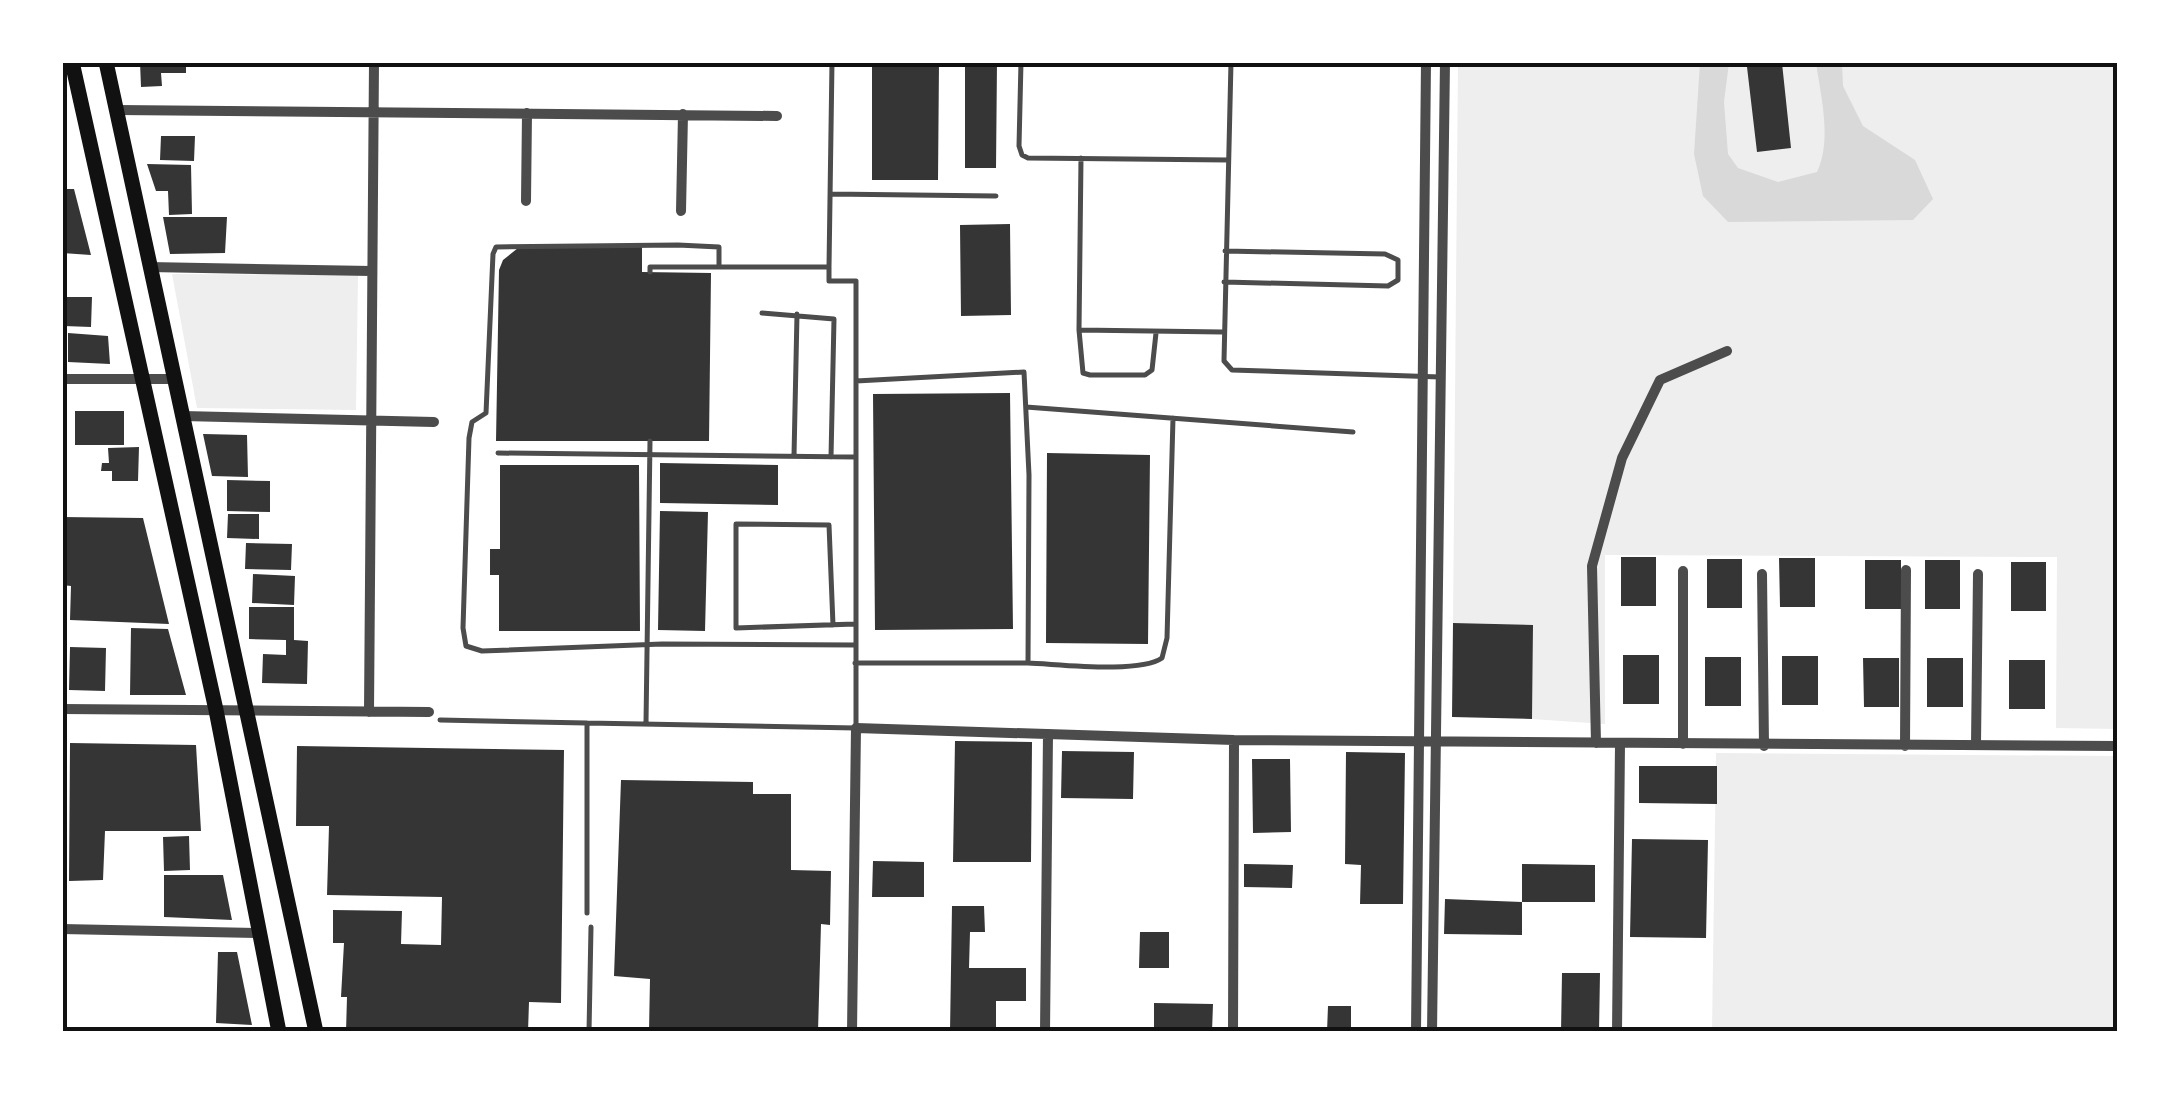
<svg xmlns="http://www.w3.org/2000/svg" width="2180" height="1094" font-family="Lato,sans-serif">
<rect width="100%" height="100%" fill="#fff"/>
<!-- green -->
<path fill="#eee" d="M1458,63H2117V729L2056,728L2057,557L1605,555V724L1532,719L1533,625L1453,623Z
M172,274L358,275L356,410L197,408Z
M1716,753L2117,756V1031L1712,1032Z"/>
<!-- water -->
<path fill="#d9d9d9" d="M1700,63H1729L1724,102L1728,154L1738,168L1778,182L1817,172C1832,140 1821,97 1816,63H1842L1843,86L1863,126L1915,160L1933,199L1913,220L1728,222L1703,196L1694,154Z"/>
<!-- building -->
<path fill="#353535" d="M140,62H186V73H161L162,86L141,87Z
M872,62H939L938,180H872Z
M965,62H997L996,168H965Z
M1782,63L1791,148L1757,152L1747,67Z
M161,136H195L194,161L160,160Z
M147,164L191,165L192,214L169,215L168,191H156Z
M62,189H74L91,255L62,253Z
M163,217H227L225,253L170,254Z
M1010,224L1011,315L961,316L960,225Z
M642,246V272L711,273L709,441H496L499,270L503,260L518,248Z
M65,297H92L91,327L64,326Z
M68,333L108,336L110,364L68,362Z
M1010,393L1013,629L875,630L873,394Z
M75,411H124V445H75Z
M203,434L247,435L248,477L212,476Z
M139,447L138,481H112V471H101L102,463H109L108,448Z
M1047,453L1150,455L1148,644L1046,643Z
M660,463L778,465V505L660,503Z
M500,465H639L640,631H499V575H490V549H500Z
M227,480L270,481V512L227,511Z
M660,511L708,512L705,631L658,630Z
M228,514H259V539L227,538Z
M62,517L143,518L169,624L70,620L71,586L62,585Z
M246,543L292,544L291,570L245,569Z
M1621,557H1656V606H1621Z
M1779,558H1815V607H1780Z
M1707,559H1742V608H1707Z
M1865,560H1901V609H1865Z
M1925,560H1960V609H1925Z
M2011,562H2046V611H2011Z
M253,574L295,576L294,605L252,603Z
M249,607H294V640L308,641L307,684L262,683L263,654L286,655V640L249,639Z
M1453,623L1533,625L1532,719L1452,717Z
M131,628L168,629L186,695H130Z
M70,647L106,648L105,691L69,690Z
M1623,655H1659V704H1623Z
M1782,656H1818V705H1782Z
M1705,657H1741V706H1705Z
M1863,658H1899V707H1864Z
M1927,658H1963V707H1927Z
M2009,660H2045V709H2009Z
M955,741L1032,742L1031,862H953Z
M70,743L196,745L201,831H105L103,880L69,881Z
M297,746L564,750L561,1003L529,1002L528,1032H346L347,997H341L344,943H333V910L402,911L401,944L441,945L442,897L327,895L329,826H296Z
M1062,751L1134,752L1133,799L1061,798Z
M1346,752L1405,753L1403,904H1360L1361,865L1345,864Z
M1252,759H1290L1291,832L1253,833Z
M1639,766H1717V804L1639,803Z
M621,780L753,782V794H791V870L831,871L830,925L821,924L818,1032H649L650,979L614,976Z
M189,836L190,870L164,871L163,837Z
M1632,839L1708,840L1706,938L1630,937Z
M873,861L924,862V897H872Z
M1244,864L1293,865L1292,888L1244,887Z
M1522,864L1595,865V902H1522Z
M164,875H223L232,920L164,917Z
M1445,899L1522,902V935L1444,934Z
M952,906H984L985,932H970L969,968H1026V1001H996V1032H950Z
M1140,932H1169V968H1139Z
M218,952H237L252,1025L216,1023Z
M1562,973H1600L1599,1032H1561Z
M1154,1003L1213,1004L1212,1032H1154Z
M1328,1006H1351V1032H1327Z"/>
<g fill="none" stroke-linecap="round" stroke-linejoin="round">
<!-- service -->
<path stroke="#4c4c4c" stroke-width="5" d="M1021,62L1019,146L1022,155L1028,158L1228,160
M1231,62L1224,361L1232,370L1440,377
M1081,158L1079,330L1222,332
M830,194L996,196
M719,266V247L678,245L496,247L493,254L486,413L472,422L469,438L463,628L466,646L482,651L662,644L855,645
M829,267V281H856V457
M650,272V267H829L832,62
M1224,282L1388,286L1398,280V260L1385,254L1225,251
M762,313L834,319L831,457
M1079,330L1083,373L1090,375H1145L1152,370L1156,333
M1026,407L1353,432
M498,453L856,457V728L587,723
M794,456L797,314
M833,625L829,525L736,524V628L855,624
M855,663H1028L1029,475L1024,372L856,381
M1028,663C1058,664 1139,674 1162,658L1167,638L1173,418
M440,720L587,723V913
M646,723L650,441
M589,1032L591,927"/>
<!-- minor -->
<path stroke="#4c4c4c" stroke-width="10" d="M117,110L777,116
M526,201L527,113
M681,211L683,114
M149,267L371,271
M62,379H175
M183,416L434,422
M1762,574L1764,746
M62,709L429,712
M369,712L374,62
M1596,743L1592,566L1622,458L1660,380L1727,351
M1683,744V571
M1976,744L1978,574
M1905,746L1906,570
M62,929L261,933
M852,1032L856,728L1234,740L2118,746
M1045,1032L1048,734
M1233,1032L1234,740
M1416,1032L1426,62
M1432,1032L1445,62
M1617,1032L1620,744"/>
<!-- primary -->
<path stroke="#111" stroke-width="15" d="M72,62L216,710L279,1032
M106,62L316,1032"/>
</g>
<!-- border -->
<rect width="2180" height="1094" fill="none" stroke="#ffffff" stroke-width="130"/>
<rect x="65" y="65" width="2050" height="964" fill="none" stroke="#111" stroke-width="4"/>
</svg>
